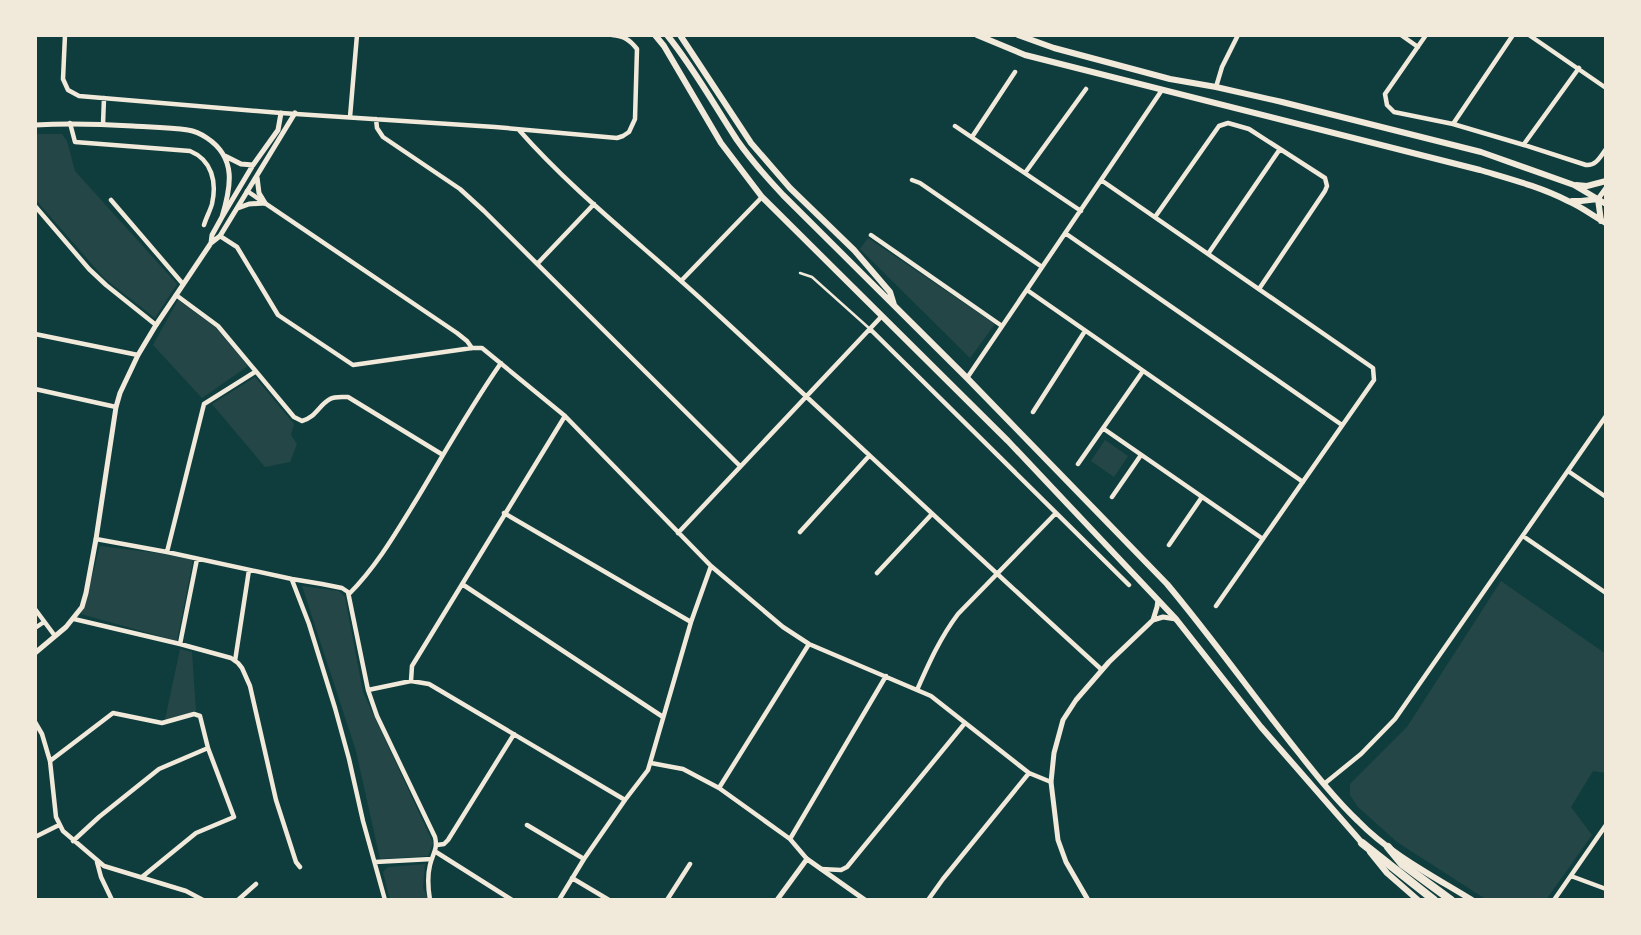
<svg xmlns="http://www.w3.org/2000/svg" width="1641" height="935" font-family="'Noto Sans',sans-serif">
<rect width="100%" height="100%" fill="#0f3d3e"/>
<!-- green -->
<path fill="#244646" d="M37,134H62L67,141L75,171L177,284L155,318L104,278L35,199V141Z
M868,238L995,324L970,358L860,249Z
M178,300L215,327L248,366L202,398L153,345Z
M255,377L294,424L291,435L297,444L290,462L265,467L212,404Z
M1105,440L1128,456L1114,477L1091,461Z
M100,546L165,554L193,560L177,641L81,614L88,592Z
M1501,581L1606,654V773L1593,771L1571,807L1592,835L1546,900H1487L1397,842L1358,807L1350,795V784L1407,727Z
M302,586L339,591L345,597L363,692L433,843L428,856L380,859L356,751Z
M180,649L192,652L196,711L165,720Z
M425,864L423,888L429,900H390L383,872L388,867Z"/>
<g fill="none" stroke-linecap="round" stroke-linejoin="round">
<!-- service -->
<path stroke="#f1e9da" stroke-width="2.5" d="M800,273L812,277L870,329"/>
<!-- minor -->
<path stroke="#f1e9da" stroke-width="4.5" d="M65,35L63,79L68,90L79,96L281,113L495,127L617,138L623,136L629,132L635,119L637,49C630,40 624,36 612,35
M1401,35L1418,47
M1426,35L1385,94L1387,105L1394,112L1453,124L1524,145L1586,165C1596,166 1600,157 1606,149
M1529,35L1606,88
M1216,87L1222,67L1238,35
M350,117L357,35
M376,119L377,128L383,137L460,189L484,211L740,466
M70,123L75,142L190,151C212,160 217,182 212,204C210,211 206,218 204,225
M103,124L104,98
M1453,124L1513,35
M955,126L1081,211
M519,130C577,196 649,250 713,310C843,430 971,551 1102,670
M972,137L1015,72
M1524,144L1579,68
M1025,173L1086,89
M912,180L920,183L1042,267
M1101,180L1373,368L1374,380L1216,606
M247,191L457,333L467,341L472,348
M111,200L183,284
M35,206L89,269L106,285L156,325
M1155,217L1219,126L1228,123L1249,129L1325,178L1327,186L1325,191L1259,289
M1065,233L1342,425
M871,235L1002,326
M220,236L237,247L278,315L353,365L472,348H482L565,416L711,566L783,627L809,644L931,696L1029,773L1051,782
M1208,254L1280,149
M538,263L594,204
M682,280L762,197
M1027,290L1303,482
M176,295L218,326L294,417L302,421C315,418 319,405 330,399C335,396 342,397 348,397L443,455
M870,329L1129,585
M35,334L138,355
M967,378L1162,90
M35,389L116,407
M1033,412L1085,331
M1104,429L1263,539
M1078,464L1143,371
M1568,471L1606,497
M1112,497L1141,455
M504,513L691,622
M800,532L869,456
M678,533L881,317
M1523,536L1606,593
M96,539L167,552L292,579L322,584L342,588L348,592L368,690L377,716L435,837C438,849 433,853 430,865C427,877 428,888 430,900
M1169,545L1202,497
M167,552L204,404L255,372
M877,573L931,515
M292,580L309,624L335,708L349,759L363,821L385,900
M462,584L663,717
M349,594C377,566 397,531 418,497C445,452 471,406 501,363
M35,609L55,636
M74,619L180,644L231,658L238,663L242,668L250,686L276,800L296,862L300,867
M35,628L44,622
M180,644L197,559
M235,661L249,570
M411,681L412,666L565,416
M368,690L411,681L429,684L625,800
M917,690C929,663 940,638 958,614L1056,513
M35,722L42,734L50,761L56,817L63,831L104,866L186,891L203,900
M50,761L113,713L162,723L194,714L200,716L208,748L234,817L196,833L142,877
M651,763L683,769L719,788L790,839L807,859
M1324,784L1361,754L1395,719L1606,416
M719,788L809,644
M527,825L584,859
M35,837L59,825
M790,839L886,676
M73,841L99,817L159,769L208,748
M437,845L444,844L448,840L514,734
M436,852L512,900
M97,862L101,877L112,900
M375,862L432,859
M821,869L841,870L847,867L965,723
M1571,876L1606,889
M572,878L609,900
M238,900L256,884
M559,900L584,859L625,800L648,770L691,622L711,566
M667,900L690,864
M928,900L943,879L1029,773
M1554,900L1606,825"/>
<!-- tertiary -->
<path stroke="#f1e9da" stroke-width="5" d="M35,125C68,123 100,124 133,126C151,127 170,127 188,130C195,131 201,134 207,138C237,158 231,187 222,217
M225,156L241,164L253,165
M257,177L259,193L265,203
M1598,199L1606,188
M238,208L249,204L265,203
M211,243L212,235L222,217L253,165L278,130L281,113
M1153,620L1163,617L1176,619
M35,653L66,627L82,607L86,593L96,539L116,407L120,393L138,355L156,325L211,243L220,236L295,113
M777,900L807,859L865,900
M1088,900L1066,862L1058,840L1051,782L1054,753L1063,720L1076,700L1109,662L1153,620L1157,607L1158,600"/>
<!-- secondary -->
<path stroke="#f1e9da" stroke-width="6" d="M655,35L664,46L721,143L762,197L1008,441L1176,619L1261,727L1363,844
M667,35C694,68 714,105 737,140C751,160 767,178 783,195L967,378L1167,584C1213,639 1254,697 1298,752C1317,776 1336,800 1358,821C1390,854 1433,876 1472,900
M680,35L751,143L790,188L854,250L890,292L894,305
M977,35L1025,55L1480,170C1510,179 1541,187 1568,201C1582,207 1593,216 1606,223
M1018,35L1054,48L1170,79L1216,87L1282,102L1481,152L1574,185L1606,204
M1576,185L1587,186L1606,181
M1598,199L1601,221
M1572,201H1581L1598,199
M1370,852L1387,873L1418,900"/>
<!-- motorway -->
<path stroke="#f1e9da" stroke-width="8" d="M1362,843L1434,900
M1388,847L1402,864L1451,900"/>
</g>
<!-- border -->
<rect width="1641" height="935" fill="none" stroke="#f1e9da" stroke-width="74"/>
</svg>
